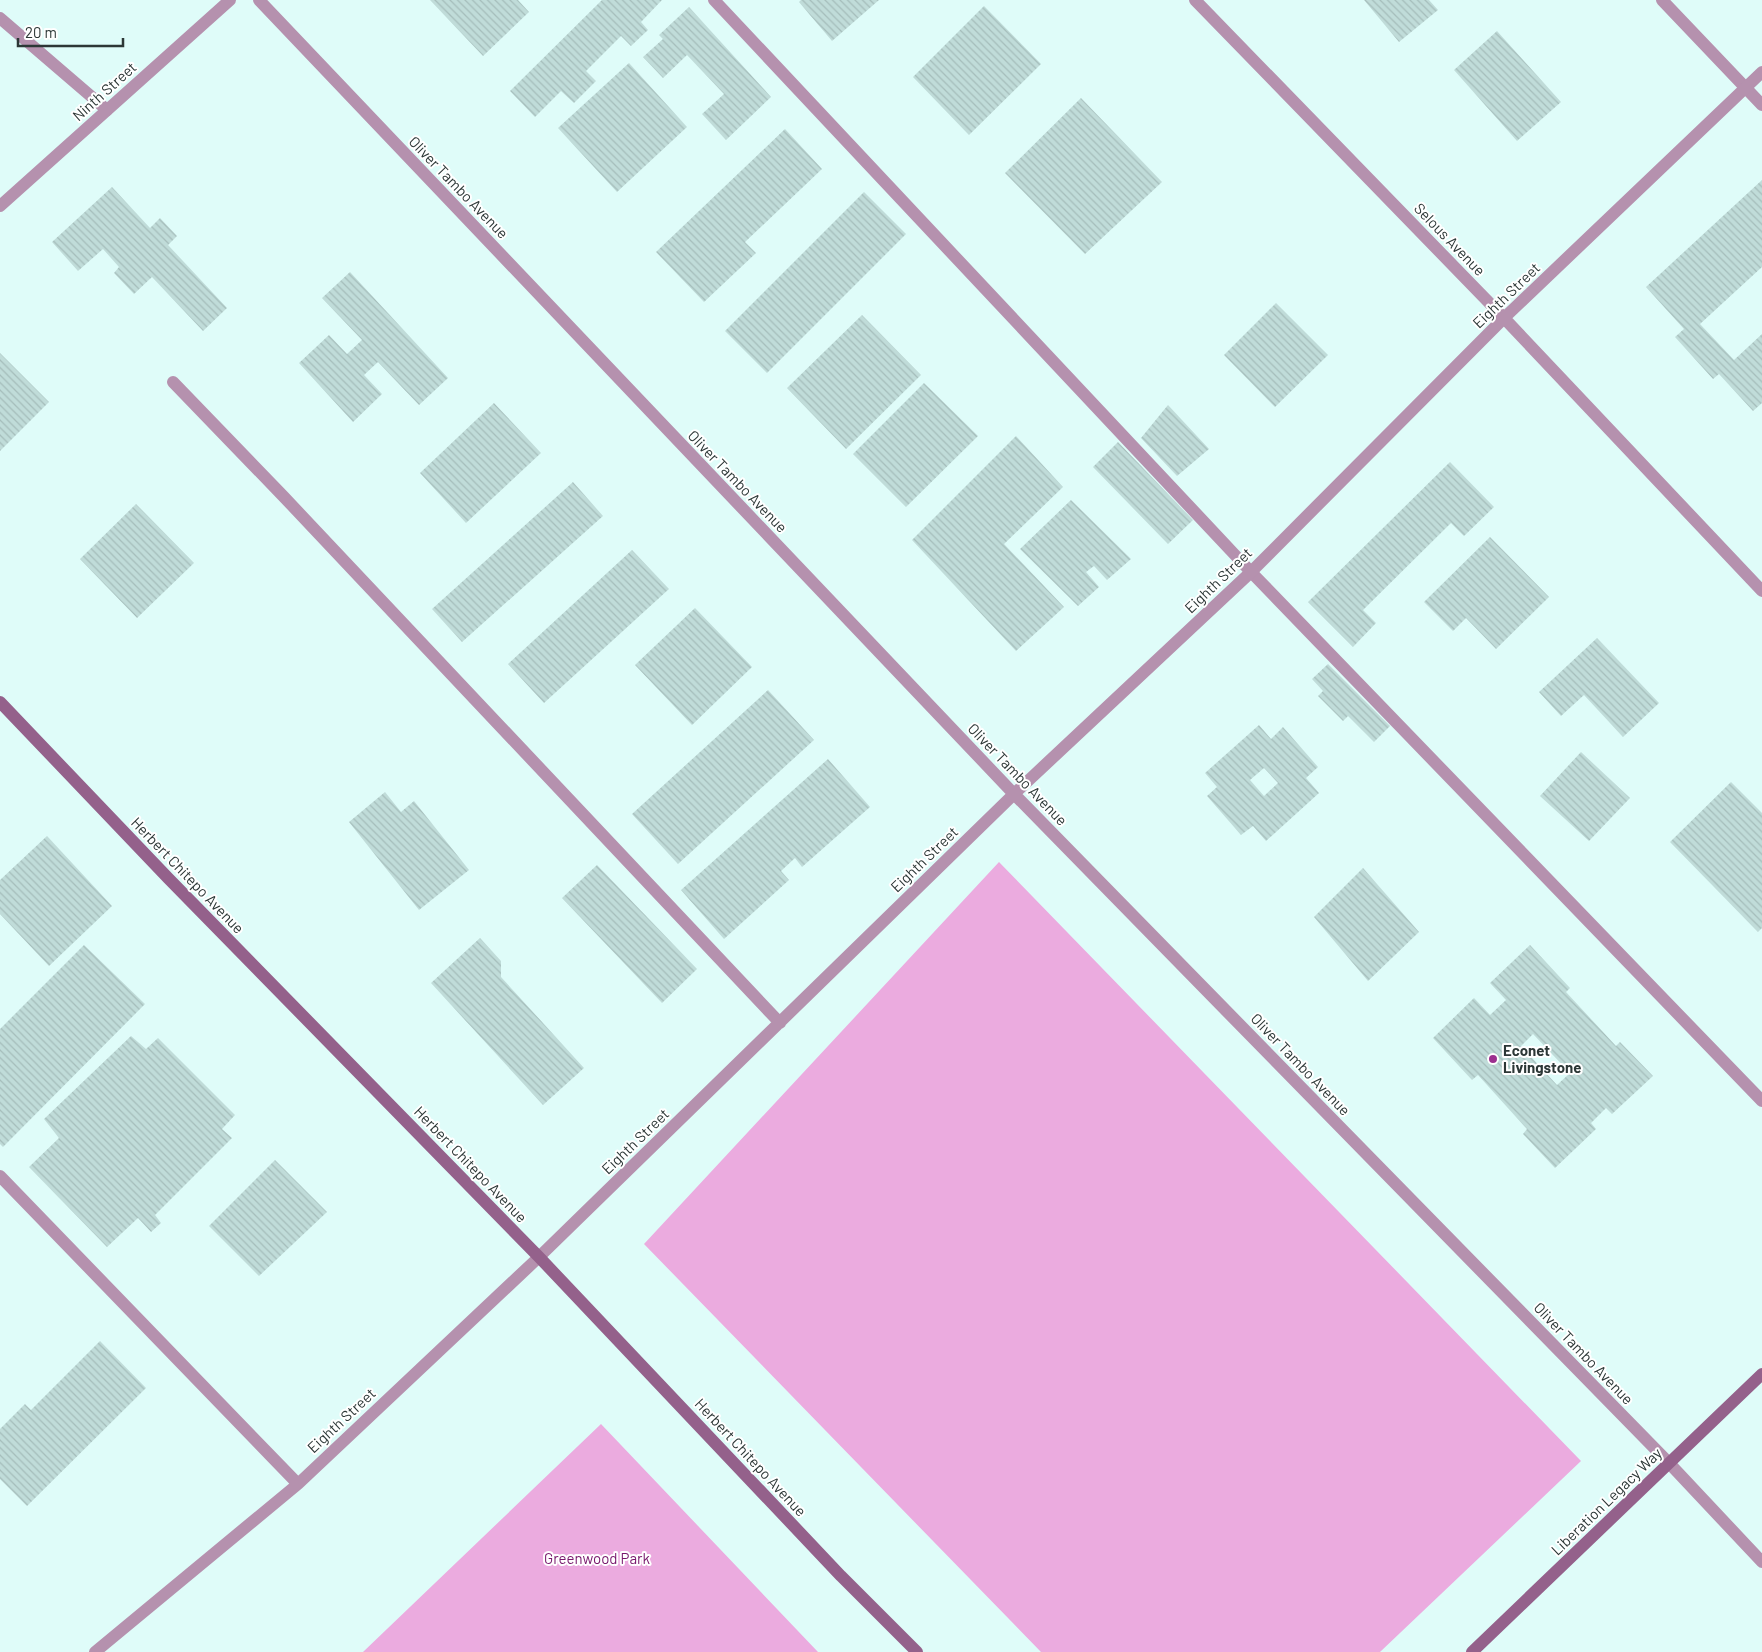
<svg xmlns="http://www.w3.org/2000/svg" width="1762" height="1652" font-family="Barlow,sans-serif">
<defs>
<pattern id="building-back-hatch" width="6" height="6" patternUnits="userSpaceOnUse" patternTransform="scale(1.25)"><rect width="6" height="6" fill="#c0dcd9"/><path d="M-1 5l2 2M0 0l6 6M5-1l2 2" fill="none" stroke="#a5bdbb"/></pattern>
</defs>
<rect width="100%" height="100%" fill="#dffcf9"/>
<!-- park -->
<path fill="#ebabdf" d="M999,862L1581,1461L1380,1652H1041L644,1244Z
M601,1424L818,1652H363Z"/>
<!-- building -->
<path fill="url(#building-back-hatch)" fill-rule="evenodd" d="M430,0H518L529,12L483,56Z
M602,0H662L641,22L648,30L631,46L621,36L586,71L596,81L574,103L561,91L535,117L510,91Z
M801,0H879L832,41L799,2Z
M1364,0H1429L1438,10L1399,42Z
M984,6L1041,64L969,135L913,77Z
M689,7L771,97L726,140L702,114L724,94L687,55L663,78L643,57L663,39L659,35Z
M1497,31L1561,102L1517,141L1454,70Z
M629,63L687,127L617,192L558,128Z
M1081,98L1162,182L1085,254L1005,173Z
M785,129L822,169L745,242L756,253L704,302L656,252Z
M1762,180V267L1700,324L1734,360L1762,334V403L1753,411L1719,374L1713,379L1675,337L1684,329L1646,287Z
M112,187L150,228L160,218L177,236L168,245L227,308L203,331L152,277L134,294L114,273L119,267L103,249L78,271L52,242Z
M864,192L906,234L767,373L725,331Z
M350,272L448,378L419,405L378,362L364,375L382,394L353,422L299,363L329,335L347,354L362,340L322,298Z
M1276,303L1328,355L1275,407L1224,355Z
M862,315L921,375L846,449L787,388Z
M0,353L49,402L0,451Z
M924,383L978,436L906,507L853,454Z
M494,403L541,453L466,523L420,473Z
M1168,405L1209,449L1177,476L1141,438Z
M1016,436L1063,487L1004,544L1064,607L1016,651L912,540Z
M1118,442L1193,520L1168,544L1093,467Z
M1450,462L1494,507L1464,536L1451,523L1363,610L1376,623L1353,647L1308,602Z
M573,482L603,516L462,642L432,609Z
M1071,500L1131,559L1107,580L1094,566L1086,572L1099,587L1078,606L1020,549Z
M136,504L194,563L137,618L80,559Z
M1490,537L1549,597L1496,649L1466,618L1453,631L1424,602Z
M632,550L669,589L544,703L508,664Z
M695,608L752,667L692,725L635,665Z
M1597,638L1659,703L1623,737L1584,695L1561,716L1539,692Z
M1328,664L1390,726L1374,742L1348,716L1343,721L1318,696L1323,691L1312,679Z
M768,690L814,740L678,864L632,814Z
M1259,725L1271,739L1283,727L1318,767L1306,778L1319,793L1266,841L1253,826L1241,835L1207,796L1217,787L1205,773ZM1264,768L1278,783L1264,796L1250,780Z
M1581,752L1630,798L1589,841L1540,796Z
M828,759L870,807L802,867L795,858L781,871L789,880L724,939L681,890Z
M1731,782L1762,813V928L1758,932L1670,842Z
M385,792L401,812L414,801L469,870L419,910L349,822Z
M47,836L112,906L49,966L0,914V880Z
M597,865L697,969L662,1003L562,898Z
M1363,868L1419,932L1368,981L1314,917Z
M480,938L501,961V977L584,1068L543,1105L431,983Z
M84,945L145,1004L3,1147L0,1144V1029Z
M1530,945L1570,988L1566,992L1616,1046L1620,1042L1653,1076L1612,1114L1606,1108L1591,1123L1596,1129L1555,1168L1523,1134L1527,1129L1478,1075L1472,1080L1433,1038L1474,998L1490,1015L1506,1000L1490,983ZM1533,1034L1570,1073L1557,1085L1521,1046Z
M131,1036L146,1049L158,1038L235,1115L222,1129L232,1138L155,1215L161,1223L151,1232L138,1218L107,1247L29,1167L59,1138L44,1119Z
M275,1160L327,1212L259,1276L209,1226Z
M100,1341L146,1388L27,1506L0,1479V1429L25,1404L31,1410Z"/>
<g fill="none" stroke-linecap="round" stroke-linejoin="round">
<!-- service -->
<path stroke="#b591ae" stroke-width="12" d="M714,0L1251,572L1762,1101
M1662,0L1762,105
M0,18L107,110"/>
<!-- minor -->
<path stroke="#b591ae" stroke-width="12" d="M259,0L1014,794L1669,1463L1762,1562
M1195,0L1504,318L1762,591
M0,206L230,0
M173,382L284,497L780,1023
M0,1176L298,1484
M95,1652L298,1484L539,1257L1014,794L1251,572L1504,318L1762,72"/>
<!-- secondary -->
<path stroke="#94618b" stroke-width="12" d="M0,702L168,878L539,1257L841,1576L917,1652
M1472,1652L1762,1374"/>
</g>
<!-- markers -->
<circle fill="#9c2f8f" stroke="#fff" stroke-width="2" cx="1493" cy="1059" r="5"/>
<g text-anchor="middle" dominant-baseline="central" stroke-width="4" stroke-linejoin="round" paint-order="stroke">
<!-- street labels -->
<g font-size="15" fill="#2c3736" stroke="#fff">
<text transform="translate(104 91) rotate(-42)">Ninth Street</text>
<text transform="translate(459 187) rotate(46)">Oliver Tambo Avenue</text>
<text transform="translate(1450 239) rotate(46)">Selous Avenue</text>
<text transform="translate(1506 295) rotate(-44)">Eighth Street</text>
<text transform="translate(738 481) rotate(46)">Oliver Tambo Avenue</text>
<text transform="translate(1218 580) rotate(-44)">Eighth Street</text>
<text transform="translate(1018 774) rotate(46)">Oliver Tambo Avenue</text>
<text transform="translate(924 859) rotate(-44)">Eighth Street</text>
<text transform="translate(188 875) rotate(46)">Herbert Chitepo Avenue</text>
<text transform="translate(1301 1064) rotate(46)">Oliver Tambo Avenue</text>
<text transform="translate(635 1141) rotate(-44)">Eighth Street</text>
<text transform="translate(471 1164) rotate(46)">Herbert Chitepo Avenue</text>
<text transform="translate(1584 1353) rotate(46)">Oliver Tambo Avenue</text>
<text transform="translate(341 1420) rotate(-43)">Eighth Street</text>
<text transform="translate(751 1457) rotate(47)">Herbert Chitepo Avenue</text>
<text transform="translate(1606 1501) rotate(-44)">Liberation Legacy Way</text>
</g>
<!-- poi labels -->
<g font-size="15" font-weight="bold" fill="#2c3736" stroke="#fff" text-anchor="start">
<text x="1503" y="1050">Econet<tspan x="1503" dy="17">Livingstone</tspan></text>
</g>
<!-- park labels -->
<g font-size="15" fill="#77176c" stroke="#fff">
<text x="597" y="1558">Greenwood Park</text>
</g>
</g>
<!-- scale -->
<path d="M18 38v8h105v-8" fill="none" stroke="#2c3736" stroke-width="2.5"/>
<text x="25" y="38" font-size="15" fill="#2c3736" stroke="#ffffff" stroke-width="4" paint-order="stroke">20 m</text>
</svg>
